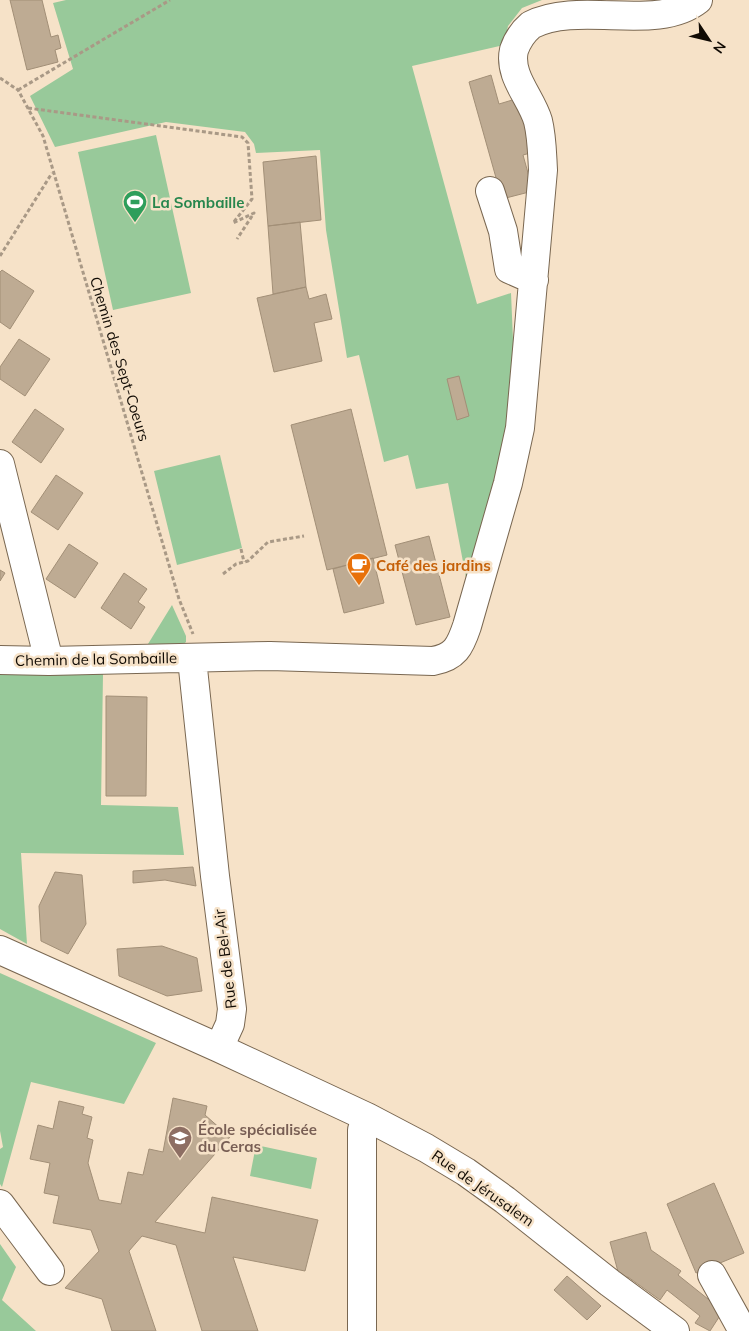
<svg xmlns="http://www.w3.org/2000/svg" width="749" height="1331" font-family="Mulish,sans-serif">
<rect width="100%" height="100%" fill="#f6e2c8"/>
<!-- green -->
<path fill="#98c99a" d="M66,0H542L522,8L508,26L504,45L412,66L477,304L511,293L514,363L512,434L468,588L448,483L416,489L408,455L384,462L359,355L347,358L326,230L320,150L256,153L254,144L245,132L166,122L55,147L30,96L73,69L53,3Z
M156,135L191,293L113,310L78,152Z
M220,455L242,548L177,565L154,471Z
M172,605L186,636V642L182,645L148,644Z
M0,673L103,674L101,805L178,807L184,855L21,853L27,944L0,929Z
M0,973L156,1043L124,1104L31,1082L2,1187L0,1184V1149L3,1147L0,1131Z
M256,1145L317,1158L311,1189L250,1176Z
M0,1244L16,1267L2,1300L36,1331H0Z"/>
<!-- building -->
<path fill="#beab93" stroke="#a28f77" d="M10,0H42L51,37L58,35L61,48L55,50L58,62L27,70Z
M491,75L499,104L519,98L534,152L523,155L533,191L502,199L469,82Z
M316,156L321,220L268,226L263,162Z
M300,222L306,287L273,294L268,226Z
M2,270L34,291L10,329L0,322V272Z
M306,287L309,299L326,294L332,319L314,323L322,361L274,372L257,298Z
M19,339L50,359L25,396L0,379V367Z
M459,376L469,416L457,420L447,379Z
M35,409L64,429L41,463L12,442Z
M351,409L387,555L327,570L291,425Z
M56,475L83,493L58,530L31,512Z
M429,536L450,617L416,625L395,545Z
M69,544L98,563L75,598L46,579Z
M373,558L384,603L344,613L333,569Z
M0,570L5,573L0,581Z
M124,573L147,589L138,602L145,607L131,629L101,608Z
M106,696L147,697L146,796H106Z
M193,867L196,886L165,880L133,883V871Z
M55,872L82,875L86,924L68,954L41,941L39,906Z
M162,946L197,958L202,991L167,996L119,976L117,949Z
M173,1098L207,1106L205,1115L230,1137L155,1222L205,1233L212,1197L318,1220L305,1271L233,1257L258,1331H202L176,1245L142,1236L129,1251L156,1331H112L102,1299L65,1288L99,1251L91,1230L53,1223L59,1196L44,1193L50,1163L30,1159L38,1125L53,1129L59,1101L84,1107L82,1114L92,1117L87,1138L93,1140L88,1163L99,1200L121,1204L128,1172L143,1175L149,1149L163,1152Z
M714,1183L744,1253L696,1273L667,1204Z
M646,1232L651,1250L681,1271L678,1275L723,1311L710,1331L695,1323L700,1316L667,1290L660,1300L628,1277L620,1279L610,1242Z
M567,1276L601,1306L587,1320L554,1290Z"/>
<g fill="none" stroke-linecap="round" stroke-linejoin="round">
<defs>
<path id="minor" d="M490,191L503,231L509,269L534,280
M0,464L49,661
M192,659L215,876L232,1009L230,1024L219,1048
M0,660L49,661L270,656L433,661C455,657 460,647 467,626L508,483L520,428L543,170C542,153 542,137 538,121C531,97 508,76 514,50C517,41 524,31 531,25C580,0 656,33 698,0
M0,950L219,1048L367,1117L426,1148L466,1172L505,1200L610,1283L675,1331
M0,1204L50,1271
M712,1275L743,1331
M362,1331V1130L367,1117"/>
</defs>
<!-- minor casing -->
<use href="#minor" stroke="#796751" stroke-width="30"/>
<!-- path -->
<path stroke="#a99986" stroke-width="3" stroke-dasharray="4 2.5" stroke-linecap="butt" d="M0,78L18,90L43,136L179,599L193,634
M18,90L170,0
M28,108L242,137L248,143L252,199L233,223L254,213L237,239
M0,256L52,173
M241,549L244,562
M223,574L236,564L248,561L268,542L304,536"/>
<!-- minor -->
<use href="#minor" stroke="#fff" stroke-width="28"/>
</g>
<!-- icons -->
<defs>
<symbol id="stadium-pin" viewBox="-11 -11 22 30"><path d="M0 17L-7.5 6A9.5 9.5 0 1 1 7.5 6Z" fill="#2e9e5b" stroke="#f6e2c8"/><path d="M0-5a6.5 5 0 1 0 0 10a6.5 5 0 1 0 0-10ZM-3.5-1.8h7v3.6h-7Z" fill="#fff"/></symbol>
<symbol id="cafe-pin" viewBox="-11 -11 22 30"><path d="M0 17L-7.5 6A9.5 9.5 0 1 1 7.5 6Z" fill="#e8710a" stroke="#f6e2c8"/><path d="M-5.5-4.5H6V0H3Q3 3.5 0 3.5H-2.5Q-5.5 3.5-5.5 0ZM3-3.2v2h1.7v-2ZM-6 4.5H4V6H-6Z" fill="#fff"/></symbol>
<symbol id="school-pin" viewBox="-11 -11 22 30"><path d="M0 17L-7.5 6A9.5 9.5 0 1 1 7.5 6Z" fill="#8d6e63" stroke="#f6e2c8"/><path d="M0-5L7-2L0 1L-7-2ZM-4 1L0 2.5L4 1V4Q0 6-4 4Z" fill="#fff"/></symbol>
</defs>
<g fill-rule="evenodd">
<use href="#stadium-pin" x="121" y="188" width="28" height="38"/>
<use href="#cafe-pin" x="345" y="551" width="28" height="38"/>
<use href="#school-pin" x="166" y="1124" width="28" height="38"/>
</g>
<g text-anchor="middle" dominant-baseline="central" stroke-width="5" stroke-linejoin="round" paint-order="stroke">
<!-- leisure labels -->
<g font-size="15" font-weight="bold" fill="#27864d" stroke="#f6e2c8" text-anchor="start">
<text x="152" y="202">La Sombaille</text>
</g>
<!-- street labels -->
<g font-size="15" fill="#110b04" stroke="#f6e2c8">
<text transform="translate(120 359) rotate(73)">Chemin des Sept-Coeurs</text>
<text transform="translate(96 659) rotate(-1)">Chemin de la Sombaille</text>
<text transform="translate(225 959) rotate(-97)">Rue de Bel-Air</text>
<text transform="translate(483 1188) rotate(35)">Rue de Jérusalem</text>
</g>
<!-- food labels -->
<g font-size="15" font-weight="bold" fill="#c56008" stroke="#f6e2c8" text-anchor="start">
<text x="376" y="565">Café des jardins</text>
</g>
<!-- education labels -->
<g font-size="15" font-weight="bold" fill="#785e54" stroke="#f6e2c8" text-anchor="start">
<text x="198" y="1129">École spécialisée<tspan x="198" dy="17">du Ceras</tspan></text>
</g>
</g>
<!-- north arrow -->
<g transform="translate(709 40) rotate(125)" stroke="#f6e2c8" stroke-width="4" paint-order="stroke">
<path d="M0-4L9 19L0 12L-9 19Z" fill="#110b04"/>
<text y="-8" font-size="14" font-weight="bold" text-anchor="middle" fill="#110b04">N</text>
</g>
</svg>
